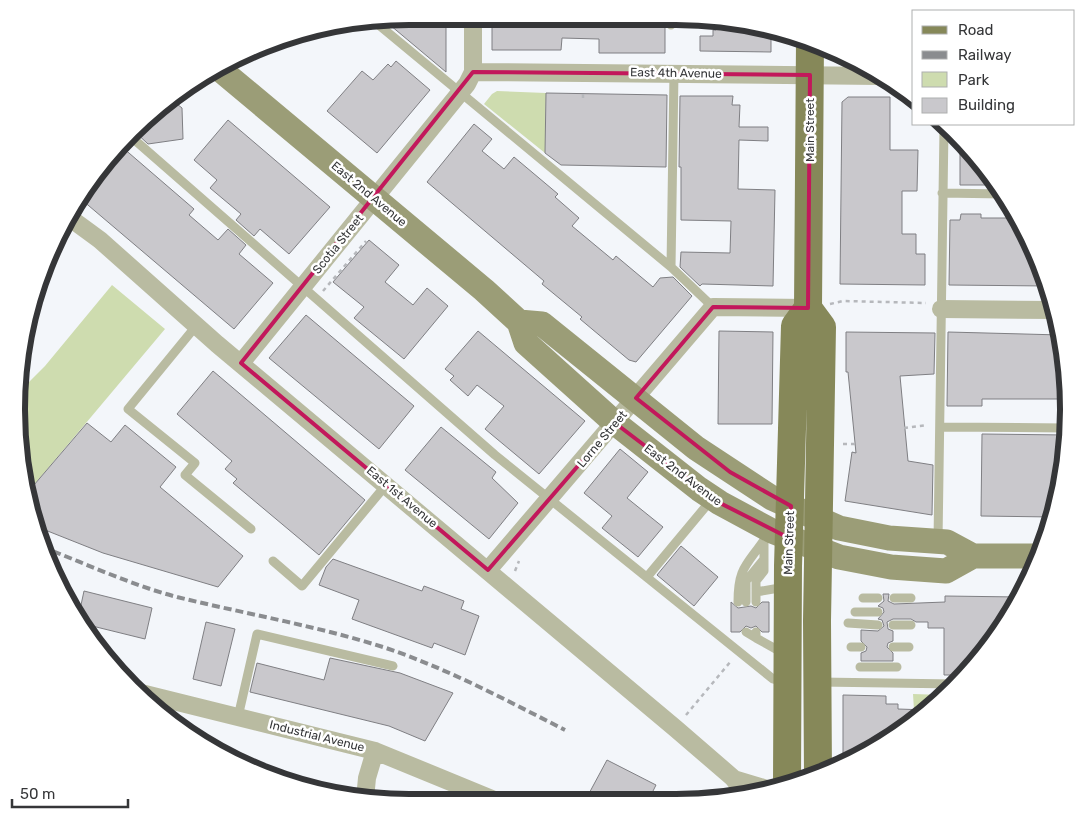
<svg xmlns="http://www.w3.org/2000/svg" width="1085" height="819" font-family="Rubik,sans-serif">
<rect width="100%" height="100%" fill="#f3f6fa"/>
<!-- green -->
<path fill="#cedcaf" d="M497,91L546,93L545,153L484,104L492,94Z
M112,285L165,329L28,492L17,436L20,391L45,366Z
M913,694L944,695L927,710H914Z"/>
<!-- building -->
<path fill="#c9c8cc" stroke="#7f7f83" d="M410,16H446V72L384,20Z
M492,16L610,17V25L639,24V17H665V53H599V39L562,38L561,50H492Z
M716,20L771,29V52L700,51V36H713V30H716Z
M396,61L430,90L377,153L327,111L362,71L373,80L388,64L391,67Z
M546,93L667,95L666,167L561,165L545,153Z
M680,96H733L732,105H740L739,127H768V141L739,140L738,189L775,190L773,286L702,284L700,286L680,267L681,252L730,253L731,221L681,220V167H679Z
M848,97H890V150H918L917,191H902V234H916V254H925V285L840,284L842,102Z
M172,100L182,108L183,139L148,144L133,130Z
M228,120L330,207L289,254L260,229L254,236L236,220L241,214L210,188L217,180L194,160Z
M474,124L492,139L482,151L504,169L514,157L558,194L555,197L579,218L572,226L613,260L616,256L653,287L660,278L673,277L692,296L636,362L629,360L580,319L582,317L542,284L544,281L427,182Z
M125,140L132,146L122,147L194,209L189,215L218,240L228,229L246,245L239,254L273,283L234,329L82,200Z
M960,146L991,178L997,185H960Z
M961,214H981V218H1017L1039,259L1047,286L949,285L950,220H960Z
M369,240L399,265L385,282L413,305L427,288L448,306L404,359L354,318L364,307L333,282Z
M306,315L414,406L379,449L269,358Z
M478,331L585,421L539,474L485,429L504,406L477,385L468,396L450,380L454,376L445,369Z
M719,331L773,332L772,424H718Z
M846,332L935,333L934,374L900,376L908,461L933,465L932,515L845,501L852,452L856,453L848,372H846Z
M948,332L1061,335L1068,399H982V406H947Z
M213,371L365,500L319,555L233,483L237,479L225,469L232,461L177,414Z
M87,423L111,442L125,425L176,467L160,487L243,556L218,587L103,553L35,526L28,492Z
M441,427L496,472L492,478L518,503L489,539L405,470Z
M982,434L1066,435L1061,486L1052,517L981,516Z
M620,449L648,472L627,498L663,527L638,557L602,528L612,516L584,493Z
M681,546L718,577L694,606L657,575Z
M333,559L422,591L424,586L464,601L461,609L479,616L465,655L434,643L432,648L352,619L359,600L319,585L326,567Z
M84,591L152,608L145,639L80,623L78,619Z
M883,594H889L888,601L894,604L945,602V596L1019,597L1003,628L964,675H944V628H928V622H916L911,619H893L887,622L888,629L893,631V641L888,643L887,647L893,653V661H861V653L866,651L867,647L861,641V630L878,631L884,626L882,620L878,619L884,612L883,608L878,606L884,601Z
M731,602L738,608L751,606L756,608L762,602H769V632H762L756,626L751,628L746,626L740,632H731Z
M206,622L235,629L221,686L193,679Z
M330,658L400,673L453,693L425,741L389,726L250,692L257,663L324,680Z
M843,695L886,696V704H898V709L927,710L894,736L843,764Z
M607,760L656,785L649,799L631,792L620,795L617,799H586Z"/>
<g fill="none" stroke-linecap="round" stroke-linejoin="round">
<!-- path -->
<path stroke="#b6b8bc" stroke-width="2.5" stroke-dasharray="4 4" stroke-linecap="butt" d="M583,98V90
M323,291L366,241
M830,304L843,301L926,303
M904,428L927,425
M843,444H855
M515,571L519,561
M686,715L731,661"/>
<!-- lane -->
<path stroke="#b9bba1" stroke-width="9" d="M374,21L671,267L713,307
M671,25V17
M129,135L495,455L773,679L784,682
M942,193L1004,194
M671,267L674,73
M196,326L128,409L195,463L185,475L251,529
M940,427L1067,428
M938,541L944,128
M273,561L302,586L386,485
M647,577L712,499
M756,592L785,587
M863,598H878
M894,598H911
M738,602C738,568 746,566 764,540
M746,602V581L764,559
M756,602V581L764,571V530
M855,612H878
M848,623L878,625
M893,625H911
M746,632L756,638
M756,632V638L783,653
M851,647H861
M893,647H909
M860,667H897
M819,682L956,684
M238,717L257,634L393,666"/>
<!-- street -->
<path stroke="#b9bba1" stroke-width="18" d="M473,72L880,76
M70,218L100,240L217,344L675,728L733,778L746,794
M941,309L1054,310
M241,363L467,84L473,72V16
M488,570L713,307L808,308
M137,692L375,751L492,799
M734,779L767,789
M365,799L367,778L375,751"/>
<!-- secondary -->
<path stroke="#9b9d77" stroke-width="25" d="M217,67L484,290L519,322L526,343L615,423L699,489L720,503L772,531L839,557L891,567L946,571L973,556H1040
M519,322L542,324L696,448L772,498L839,528L889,538L947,542L973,556"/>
<!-- primary -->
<path stroke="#868859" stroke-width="28" d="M810,42L808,308L822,327L817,621L818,775
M787,783L788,566L795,326L808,308"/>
<!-- rail -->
<path stroke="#8a8c8f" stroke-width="4" stroke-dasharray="8 4" stroke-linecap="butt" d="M42,547C87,564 131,585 177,597C246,614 318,626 386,648C448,669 506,700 565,730"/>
</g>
<!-- marked area -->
<path fill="none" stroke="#c2185b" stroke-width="4" stroke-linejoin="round" d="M473,72L810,75L808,308L713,307L636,398L730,472L791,506L789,538L720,503L615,423L488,570L241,363Z"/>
<g text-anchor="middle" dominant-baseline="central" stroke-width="5" stroke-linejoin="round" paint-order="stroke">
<!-- street labels -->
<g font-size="12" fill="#353638" stroke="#fff">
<text transform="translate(676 73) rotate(1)">East 4th Avenue</text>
<text transform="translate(810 130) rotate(-90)">Main Street</text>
<text transform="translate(369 194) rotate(40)">East 2nd Avenue</text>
<text transform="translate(338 244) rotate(-51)">Scotia Street</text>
<text transform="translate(602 439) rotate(-50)">Lorne Street</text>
<text transform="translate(683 475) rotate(37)">East 2nd Avenue</text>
<text transform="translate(402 497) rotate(40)">East 1st Avenue</text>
<text transform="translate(789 543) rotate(-88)">Main Street</text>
<text transform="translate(317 736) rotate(14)">Industrial Avenue</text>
</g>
</g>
<!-- crop -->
<path d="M0 0H1085V819H0ZM409 25H676A384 384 0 0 1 1060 409V410A384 384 0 0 1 676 794H409A384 384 0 0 1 25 410V409A384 384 0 0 1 409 25Z" fill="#fff" fill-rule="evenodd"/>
<path fill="none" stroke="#353638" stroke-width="6" d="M409 25H676A384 384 0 0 1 1060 409V410A384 384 0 0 1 676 794H409A384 384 0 0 1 25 410V409A384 384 0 0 1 409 25Z"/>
<!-- legend -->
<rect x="912" y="10" width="162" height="115" fill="#ffffff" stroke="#aeafaf"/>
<rect x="922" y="26" width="25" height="8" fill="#868859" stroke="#aeafaf"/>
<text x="958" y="35" font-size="15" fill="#353638">Road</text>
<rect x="922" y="51" width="25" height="8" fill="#8a8c8f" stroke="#aeafaf"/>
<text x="958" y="60" font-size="15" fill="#353638">Railway</text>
<rect x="922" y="72" width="25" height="15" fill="#cedcaf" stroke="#aeafaf"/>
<text x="958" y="85" font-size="15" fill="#353638">Park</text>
<rect x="922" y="98" width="25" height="15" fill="#c9c8cc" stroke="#aeafaf"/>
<text x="958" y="110" font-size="15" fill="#353638">Building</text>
<!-- scale -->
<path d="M12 799v8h116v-8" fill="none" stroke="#353638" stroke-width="2.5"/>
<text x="20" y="799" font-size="15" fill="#353638" stroke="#ffffff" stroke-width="4" paint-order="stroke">50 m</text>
</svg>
